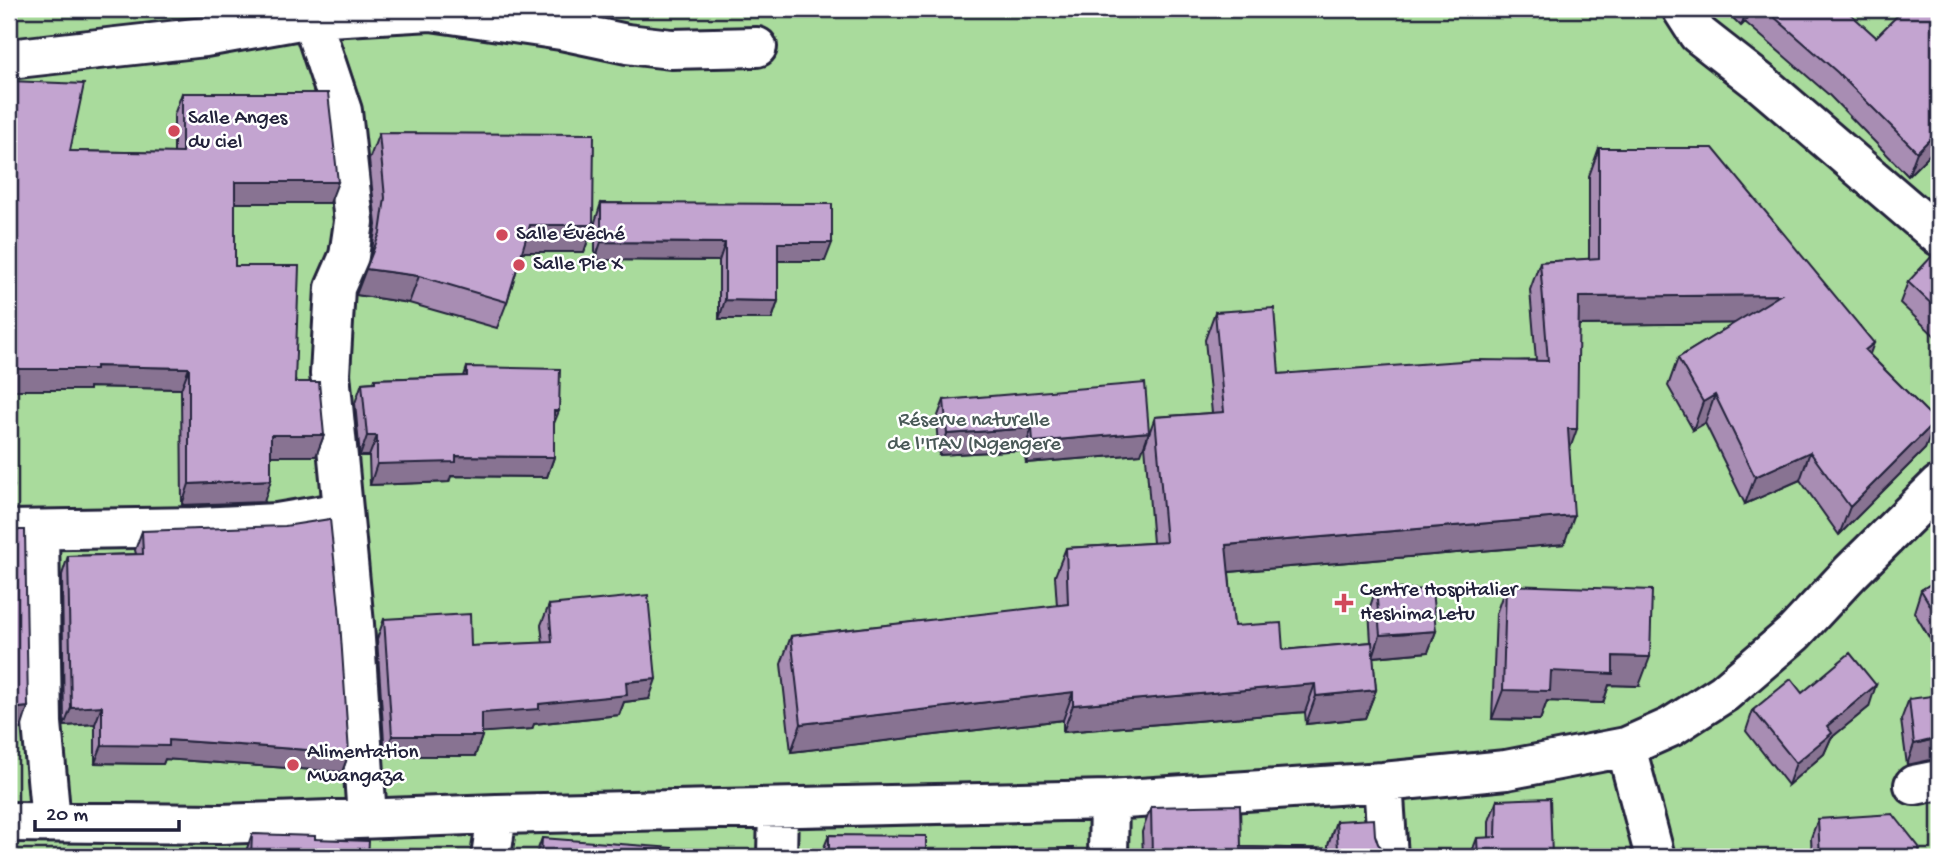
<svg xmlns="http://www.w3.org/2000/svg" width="1948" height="866" font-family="'Gochi Hand',sans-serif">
<rect width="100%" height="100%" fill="#fff"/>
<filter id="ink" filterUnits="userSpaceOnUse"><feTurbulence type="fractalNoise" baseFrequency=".0143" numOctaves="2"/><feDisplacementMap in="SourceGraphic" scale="14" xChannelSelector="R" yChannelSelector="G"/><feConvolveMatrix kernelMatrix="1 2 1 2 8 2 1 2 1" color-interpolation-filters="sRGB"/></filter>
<g filter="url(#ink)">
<!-- green -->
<path fill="#a9db9c" stroke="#667e6c" stroke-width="2" d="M9,9H1939V857H9Z"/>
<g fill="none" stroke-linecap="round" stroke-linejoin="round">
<defs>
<path id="minor" d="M1682,9L1698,34L1762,84L1939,236
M311,18L342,111L354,222L349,256L335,288L330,374L354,624L367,818
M9,59L205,37L311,18L431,11L561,30L627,44L671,49L757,47
M9,530L200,527L277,523L342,512
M39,530L42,723L51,822
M1626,747L1655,857
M1383,782L1388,857
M1914,785L1939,780
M9,822L221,824L497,814L1109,800L1383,782L1506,770L1626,747L1671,727L1724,693L1794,633L1851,572L1939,485
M491,857L497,814
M777,857L778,808
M1108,857L1109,800"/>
</defs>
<!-- minor casing -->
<use href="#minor" stroke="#22223b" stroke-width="44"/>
<!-- minor -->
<use href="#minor" stroke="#fff" stroke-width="38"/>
</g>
<!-- wall -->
<path fill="#a88db3" stroke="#22223b" stroke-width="2" d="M1724,9H1845L1939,145L1908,176L1829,95L1745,22L1741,26Z
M9,81L70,151L174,153V115L182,93L330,203H235V266L324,435L316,456H271L264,502L182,505L181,389L89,387V390H12Z
M379,133L593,225L584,252H522L507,302L497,328L409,303L356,295L371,256L376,225L369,160Z
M1599,148L1870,355L1936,421L1925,449L1839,535L1800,480L1745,504L1705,423L1693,430L1668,386L1678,358L1735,323L1579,325L1569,451L1564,544L1229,572L1234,626L1283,650L1371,642L1369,610L1376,588L1436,631L1428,652L1373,657L1376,690L1365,718L1306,724L1305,712L1063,732V720L791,752L781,664L791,636L1057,606L1055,576L1066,548L1153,543L1145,445L1155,417L1212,413L1205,340L1215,312L1279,374L1536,360L1530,290L1540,262L1589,259V176Z
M601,203L825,261H778V301L772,319H719V261L595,260V222Z
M1939,259V340L1900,303L1908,282Z
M467,367L554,424V457L547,477L451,476L449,482L370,485L369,456H360L355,403L362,383L374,382L375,379L464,376Z
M944,400L1141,454L1026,463L1024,450L939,455L936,421Z
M142,531L349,753L342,772L165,759L163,764L95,763V724L64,726L62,575L68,556L136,554L135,550Z
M1939,579V654L1914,612L1921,590Z
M1506,585L1639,686L1609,685L1603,703L1547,701L1540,720L1492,719L1496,614Z
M549,605L649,699L624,702L619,715L534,724L532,729L482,732V736L475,756H385L377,639L384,619L471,646L543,643L541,625Z
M1802,693L1869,707L1831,738L1824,754L1788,785L1746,731L1753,710Z
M1909,699L1935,759L1907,765L1901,720Z
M1497,800L1552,857H1470L1477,838H1489V821Z
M1151,807L1241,847L1328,849V845L1336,821L1375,835L1382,857H1143L1142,832Z
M1818,819L1920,857H1812L1811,838Z
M252,834L315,839L368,857H244Z
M829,835L926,851L1073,857H820Z
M542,838L671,857H535Z"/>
<!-- shaded-wall -->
<path fill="#887392" stroke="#22223b" stroke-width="2" d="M1747,9H1749L1745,22L1741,26Z
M1939,130V145L1908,176L1917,152Z
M235,182H338L330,203H227Z
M530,225H593L584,252H521Z
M601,242L725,243L719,261L595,260Z
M778,243H832L825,261H772Z
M366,269L419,276L409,303L356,295Z
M1780,295L1770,323L1569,325L1579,297Z
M725,300L778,301L772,319H719Z
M1874,343L1864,370L1865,350Z
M96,366L189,368L181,389L89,387V390H10L14,369Z
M1715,395L1705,423L1693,430L1703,402Z
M554,411H559L551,431Z
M1936,421L1925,449L1839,535L1850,507Z
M1032,428L1024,450L939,455L947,434Z
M1568,429H1577L1567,457Z
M1149,432L1141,454L1026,463L1033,442Z
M271,435H324L316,456H264Z
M367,436H377L369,456H360Z
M1810,452L1800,480L1745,504L1755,477Z
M456,456L554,457L547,477L451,476L449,482L370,485L377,464Z
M271,480L264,502L182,505L189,484Z
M14,487L9,501V489Z
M1574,516L1564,544L1216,573L1226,545Z
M1436,631L1428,652L1373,657L1380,635Z
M1613,656L1650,657L1639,686L1609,685L1603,703L1547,701L1540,720L1492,719L1503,690L1551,671Z
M656,679L649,699L624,702L619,715L534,724L532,729L475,733L482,713L539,704L626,682Z
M1315,684L1305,712L1063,732L1073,705Z
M1876,685L1869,707L1831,738L1824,754L1788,785L1796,763L1827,726Z
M1376,690L1365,718L1306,724L1316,696Z
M1073,692L1063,720L791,752L801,724Z
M102,706L95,724L64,726L71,708Z
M28,707L21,729L9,730V709Z
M392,736H482L475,756H385Z
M1939,738V759H1935L1907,765L1914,744Z
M169,740L349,753L342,772L165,759L163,764L95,763L102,745Z"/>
<!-- building -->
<path fill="#c3a4d0" stroke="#22223b" stroke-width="2" d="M1765,9H1845L1876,37L1904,9H1939V130L1917,152L1837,72Z
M9,81L84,84L70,151L182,153V93H328L338,182H235V266H299L295,382H319L324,435H271V480L189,484V368L96,366V369H14V381H12L14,487L9,489Z
M379,133L594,134L593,225H530L507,302L419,276L366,269L380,233L385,198Z
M1599,148H1713L1874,343L1865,350L1936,421L1850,507L1810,452L1755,477L1715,395L1703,402L1678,358L1780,295L1579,297L1577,429H1568L1574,516L1226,545L1234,626L1281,623L1283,650L1372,642L1376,690L1316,696L1315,684L1073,705V692L801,724L791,636L1068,604L1066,548L1166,542L1155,417L1224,412L1215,312L1274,308L1279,374L1476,360L1548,361L1540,262L1599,258Z
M601,203L832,204V243H778V301L725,300V243L601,242Z
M1933,255L1939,259V311L1908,282Z
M467,367L560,369L559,411H554V457L456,456V462L377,464V436H367L362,383L375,382V379L467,376Z
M1145,383L1149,432L1033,442L1032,428L947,434L944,400Z
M330,519L339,607L349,753L169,740V746L102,745V706L71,708L68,556L143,554L142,531L285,526Z
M9,528L16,530H25L28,707L9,709Z
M1939,579V620L1921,590Z
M1506,585L1652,590L1650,657L1613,656V674L1551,671L1550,691L1503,690Z
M1376,588L1432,590L1436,631L1380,635Z
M648,595L656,679L626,682L627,695L539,704V709L482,713V736H392L384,619L470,614L471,646L552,642L549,605Z
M1850,653L1876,685L1827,726L1832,733L1796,763L1753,710L1791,679L1802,693Z
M1939,695V738L1914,744L1909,699Z
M1550,798L1552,857H1478L1477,838L1496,837L1497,800Z
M1240,805L1241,847L1338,849L1336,821L1374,819L1375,835L1378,844L1382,848V857H1152L1151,807Z
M1893,814L1919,847L1920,857H1820L1818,819Z
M252,834L315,836V839L369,841L368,857H251Z
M829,835L926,836V851L1073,848V857H829Z
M542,838L672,848L671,857H541Z"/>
</g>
<!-- markers -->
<g fill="#d1495b" stroke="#fff" stroke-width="2.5">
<circle cx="174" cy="131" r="7"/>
<circle cx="502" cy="235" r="7"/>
<circle cx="519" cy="265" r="7"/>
<path d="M1340.5 592.5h7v7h7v7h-7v7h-7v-7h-7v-7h7z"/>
<circle cx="293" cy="765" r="7"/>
</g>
<g text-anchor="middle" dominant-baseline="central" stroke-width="5" stroke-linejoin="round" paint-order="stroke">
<!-- poi labels -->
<g font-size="21" fill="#22223b" stroke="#fff" text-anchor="start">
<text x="188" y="119">Salle Anges<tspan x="188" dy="24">du ciel</tspan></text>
<text x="516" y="235">Salle Évêché</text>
<text x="533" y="265">Salle Pie X</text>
<text x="1360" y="591">Centre Hospitalier<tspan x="1360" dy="24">Heshima Letu</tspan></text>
<text x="307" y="753">Alimentation<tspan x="307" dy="24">Mwangaza</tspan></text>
</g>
<!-- park labels -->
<g font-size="21" fill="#4a5a58" stroke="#fff">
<text x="974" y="421">Réserve naturelle<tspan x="974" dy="24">de l'ITAV (Ngengere</tspan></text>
</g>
</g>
<!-- margin -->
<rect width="1948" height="866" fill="none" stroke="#fff" stroke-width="35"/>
<rect x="18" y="18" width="1913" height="831" fill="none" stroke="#22223b" stroke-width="2.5" filter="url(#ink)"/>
<!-- scale -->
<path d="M35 820v10h144v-10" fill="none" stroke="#22223b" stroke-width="3.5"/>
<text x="46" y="820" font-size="21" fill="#22223b" stroke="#ffffff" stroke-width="5" paint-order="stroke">20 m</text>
</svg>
